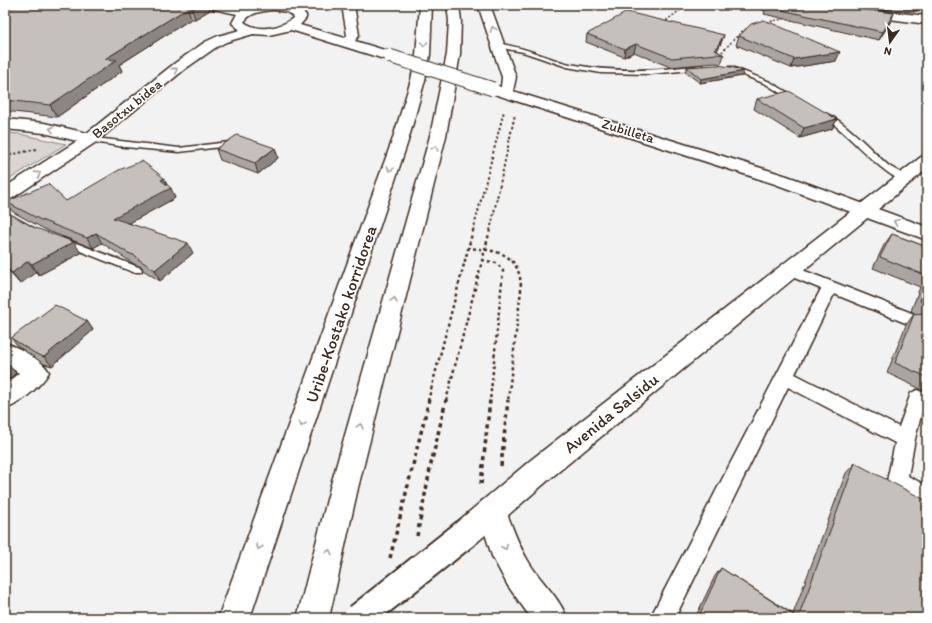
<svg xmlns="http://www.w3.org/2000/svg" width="932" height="623" font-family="Itim,sans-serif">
<rect width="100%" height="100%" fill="#f3f2f2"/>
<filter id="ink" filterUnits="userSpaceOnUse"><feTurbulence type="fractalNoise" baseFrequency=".025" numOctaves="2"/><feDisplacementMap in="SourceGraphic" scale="8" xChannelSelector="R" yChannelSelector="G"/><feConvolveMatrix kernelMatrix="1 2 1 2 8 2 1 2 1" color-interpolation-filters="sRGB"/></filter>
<g filter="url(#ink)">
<!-- green -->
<path fill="#d8d5d2" stroke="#8a8078" d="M5,133L19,134L66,144L5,182Z"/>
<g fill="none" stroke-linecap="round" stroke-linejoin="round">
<defs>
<path id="service" d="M499,44C524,46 545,58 570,64C614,73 657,71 701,65L704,67L701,69L650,74L601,73L567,67L523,52L497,47V45Z
M728,67H732L770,82L801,100L797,102H794L766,84L728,69Z
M821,113C836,111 877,156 889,166C895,170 902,173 908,177L909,179L908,181C893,185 850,137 837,127C833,123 827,120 821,117Z
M87,137L179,148L229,142L233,144L229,146L179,152L125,147L87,141Z
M63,238L141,268L142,270L141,272H133L60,243L58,241Z"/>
<path id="pedestrian" d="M790,265L914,314L916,318L914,322L908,324L834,294L795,374L899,427L911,393L917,390L927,394V410L923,408L915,439L908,476L927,486V507L890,488L887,481L895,443L788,387L675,618H650L821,289L785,274L783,270L785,266Z"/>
<path id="minor" d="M202,5H225L246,9L262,5H286L298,8L306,15V18L300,25L345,38L347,35L342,5H354L359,35L355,41L394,53L396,56L394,59H384L291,30L269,35L253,34L226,42L215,48L185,69L96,142L11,199L5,200V187L77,141L44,133L5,129V119L44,123L87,133L175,63L205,42L218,36L240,30L232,23L237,14L204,7ZM274,10L287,12L294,17C282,28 258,33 244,22C250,12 264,11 274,10Z
M478,5H490L516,77L513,91L787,176L927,227V240L775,184L488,92L486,89L488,86L493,85L501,87L502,77Z
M863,9L927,16V24L859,15L857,13L859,11Z
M5,343C18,347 43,360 49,372C42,385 19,405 5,409V384L19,373L5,364Z
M492,497L502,501C511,522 517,544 530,564C542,583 559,597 567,618H531L508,586L492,556L478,511L482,501Z"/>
<path id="tertiary" d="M927,156V169L552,477L476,543L466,548L456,543L451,533L456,523L532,459L921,157Z"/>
<path id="trunk" d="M420,5H432L430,55L425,80L408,141L250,618H218L392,141L411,80L416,55Z
M447,5H459L461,21L460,54L446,136L358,488L329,618H297L330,488L430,136L447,54L449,21Z"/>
</defs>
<!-- service casing -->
<use href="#service" stroke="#3b2a1e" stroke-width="3"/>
<!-- pedestrian casing -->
<use href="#pedestrian" stroke="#3b2a1e" stroke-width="3"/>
<!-- minor casing -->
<use href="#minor" stroke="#3b2a1e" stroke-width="3"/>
<!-- tertiary casing -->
<use href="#tertiary" stroke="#3b2a1e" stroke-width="3"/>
<!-- trunk casing -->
<use href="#trunk" stroke="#3b2a1e" stroke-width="3"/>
<!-- path-far3 -->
<path stroke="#3b2a1e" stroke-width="1.5" stroke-dasharray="2 2" stroke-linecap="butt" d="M767,22L788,18
M663,23L687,5
M719,55L741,32L751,26"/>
<!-- path-far2 -->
<path stroke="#3b2a1e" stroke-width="2" stroke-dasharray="2.5 2.5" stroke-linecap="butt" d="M10,155L37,149
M473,231L504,111
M490,231L515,114"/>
<!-- path-far1 -->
<path stroke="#3b2a1e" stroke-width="2.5" stroke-dasharray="3 3" stroke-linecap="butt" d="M467,248C498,250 521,253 521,290L508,401
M482,260L497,263L503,271L490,401
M428,401L473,230
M446,401L490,230"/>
<!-- path -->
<path stroke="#3b2a1e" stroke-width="3.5" stroke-dasharray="4 4" stroke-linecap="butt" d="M501,466L508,400
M481,484L490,400
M417,536L431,464L446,400
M390,558L429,400"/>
<!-- service -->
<use href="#service" fill="#fff" fill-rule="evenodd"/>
<!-- pedestrian -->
<use href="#pedestrian" fill="#fff" fill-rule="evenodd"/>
<!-- minor -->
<use href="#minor" fill="#fff" fill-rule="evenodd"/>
<!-- tertiary -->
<use href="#tertiary" fill="#fff" fill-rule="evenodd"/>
<!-- trunk -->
<use href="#trunk" fill="#fff" fill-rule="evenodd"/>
<defs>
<path id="minor-bridge" d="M389,56L493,89"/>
<path id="tertiary-bridge" d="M359,618L466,533"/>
</defs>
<!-- minor-bridge casing -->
<use href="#minor-bridge" stroke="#3b2a1e" stroke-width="15" stroke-linecap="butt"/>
<!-- tertiary-bridge casing -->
<use href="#tertiary-bridge" stroke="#3b2a1e" stroke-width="32" stroke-linecap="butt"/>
<!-- minor-bridge -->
<use href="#minor-bridge" stroke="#fff" stroke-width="13"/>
<!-- tertiary-bridge -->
<use href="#tertiary-bridge" stroke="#fff" stroke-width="28"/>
</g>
<!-- wall -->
<path fill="#aaa5a3" stroke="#3b2a1e" d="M5,5H208L210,10L195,19H191L119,65L122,71L57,117L5,111Z
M760,5H825L894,13L891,21L879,40L764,14L765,11L761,9Z
M841,5H927L913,12Z
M587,34L724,35L721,43L717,51L724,55L721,64L715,63L670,67L634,52L624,57L586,42Z
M739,36L836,61L791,68L736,45Z
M687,67L744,71L742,76L700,83L685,72Z
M757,99L837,119L832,129L800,138L754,109Z
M275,148L278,158L258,174L220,160L216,149Z
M167,185L175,198L129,223L193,253L160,281L143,270L142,267L134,264L102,243L93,248L48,231L13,212L6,202L66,201Z
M5,211L81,253L39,275L36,272L20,284L5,267Z
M892,234L927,247V392L887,373L906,325L914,314H916L911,311L920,287L873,268L884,245Z
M87,321L93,330L52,366L44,364L19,347L11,338Z
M855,463L924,618H695L715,576L721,568L793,614L846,473Z"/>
<!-- shaded-wall -->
<path fill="#8b8684" stroke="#3b2a1e" d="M198,5H208L210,10L195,19L192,9Z
M916,5H927V9L913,12Z
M188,8L191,19L119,65L122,71L57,117L50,105L105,59Z
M894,13L891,21L879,40L883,32Z
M724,35L721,43L715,54V50Z
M636,44L634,52L624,57L625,49Z
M840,52L836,61L791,68L794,59Z
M744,71L742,76L700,83L701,79Z
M837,119L832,129L800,138L804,128Z
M275,148L278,158L258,174L255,163Z
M164,178L169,189L171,188L175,198L119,229L113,218L161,180Z
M96,233L102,243L93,248L87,238Z
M74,242L81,253L39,275L32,264Z
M188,243L193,253L160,281L155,270Z
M28,261L36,272L20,284L12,273Z
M87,321L93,330L52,366L44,357Z
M5,361L16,373L5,383Z"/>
<!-- building -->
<path fill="#c6c0bd" stroke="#3b2a1e" d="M5,5H198L192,9L188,8L105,59L117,60L50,105L5,100Z
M768,5H825L894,13L883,32L767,7Z
M627,12L724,35L715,50L724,55L717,54L672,58L636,44L625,49L587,34Z
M764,20L840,52L794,59L739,36L751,24Z
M716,65L731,67L744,71L701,79L687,67Z
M789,91L837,119L804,128L757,99Z
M237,135L275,148L255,163L216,149Z
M142,161L164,178L161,180L171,188L113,218L188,243L155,270L138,259L136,256L128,253L96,233L87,238L41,220L6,202L48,184L66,201L119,170Z
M5,211L33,227L74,242L32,264L28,261L12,273L5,266Z
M892,234L927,247V276L880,257Z
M927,281V377L895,363L914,314L923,313L926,308L924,303L920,301Z
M55,305L87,321L44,357L36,354L11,338Z
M855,463L927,501V604L924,618H698L721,568L798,618Z"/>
<!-- one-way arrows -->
<defs><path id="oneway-chevron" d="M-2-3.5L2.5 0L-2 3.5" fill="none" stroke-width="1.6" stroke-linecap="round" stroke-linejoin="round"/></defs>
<g stroke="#a79f9a">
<use href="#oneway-chevron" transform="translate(493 29) rotate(-110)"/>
<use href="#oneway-chevron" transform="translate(424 44) rotate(92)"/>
<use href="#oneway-chevron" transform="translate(175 70) rotate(-40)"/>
<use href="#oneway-chevron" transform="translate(52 129) rotate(-167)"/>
<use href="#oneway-chevron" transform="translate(435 148) rotate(-75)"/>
<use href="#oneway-chevron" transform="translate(390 169) rotate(108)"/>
<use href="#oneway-chevron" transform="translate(38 174) rotate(-32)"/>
<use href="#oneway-chevron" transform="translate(896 222) rotate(-159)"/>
<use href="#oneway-chevron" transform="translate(394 300) rotate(-75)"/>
<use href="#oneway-chevron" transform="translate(302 424) rotate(109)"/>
<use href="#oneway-chevron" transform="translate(360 426) rotate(-75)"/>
<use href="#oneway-chevron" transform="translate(259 547) rotate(109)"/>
<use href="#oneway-chevron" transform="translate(505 547) rotate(65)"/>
<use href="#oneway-chevron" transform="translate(329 552) rotate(-77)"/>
</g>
</g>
<g text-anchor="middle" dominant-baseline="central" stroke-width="3.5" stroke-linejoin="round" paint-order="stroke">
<!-- far-street labels -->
<g font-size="14" fill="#3b2a1e" stroke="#fff">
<text transform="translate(127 109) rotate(-39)">Basotxu bidea</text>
<text transform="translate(628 131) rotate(17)">Zubilleta</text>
</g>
<!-- street labels -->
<g font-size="17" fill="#3b2a1e" stroke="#fff">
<text transform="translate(341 314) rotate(-71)">Uribe-Kostako korridorea</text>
<text transform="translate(611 413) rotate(-39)">Avenida Salsidu</text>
</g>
</g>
<!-- margin -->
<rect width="932" height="623" fill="none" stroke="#fff" stroke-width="20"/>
<rect x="10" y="10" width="912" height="603" fill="none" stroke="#3b2a1e" stroke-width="1.5" filter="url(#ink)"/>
<!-- north arrow -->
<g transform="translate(890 42) rotate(194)" stroke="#ffffff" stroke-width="3" paint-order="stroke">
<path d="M0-3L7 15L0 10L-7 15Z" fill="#3b2a1e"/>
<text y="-6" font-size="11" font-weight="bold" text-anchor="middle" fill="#3b2a1e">N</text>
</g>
</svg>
